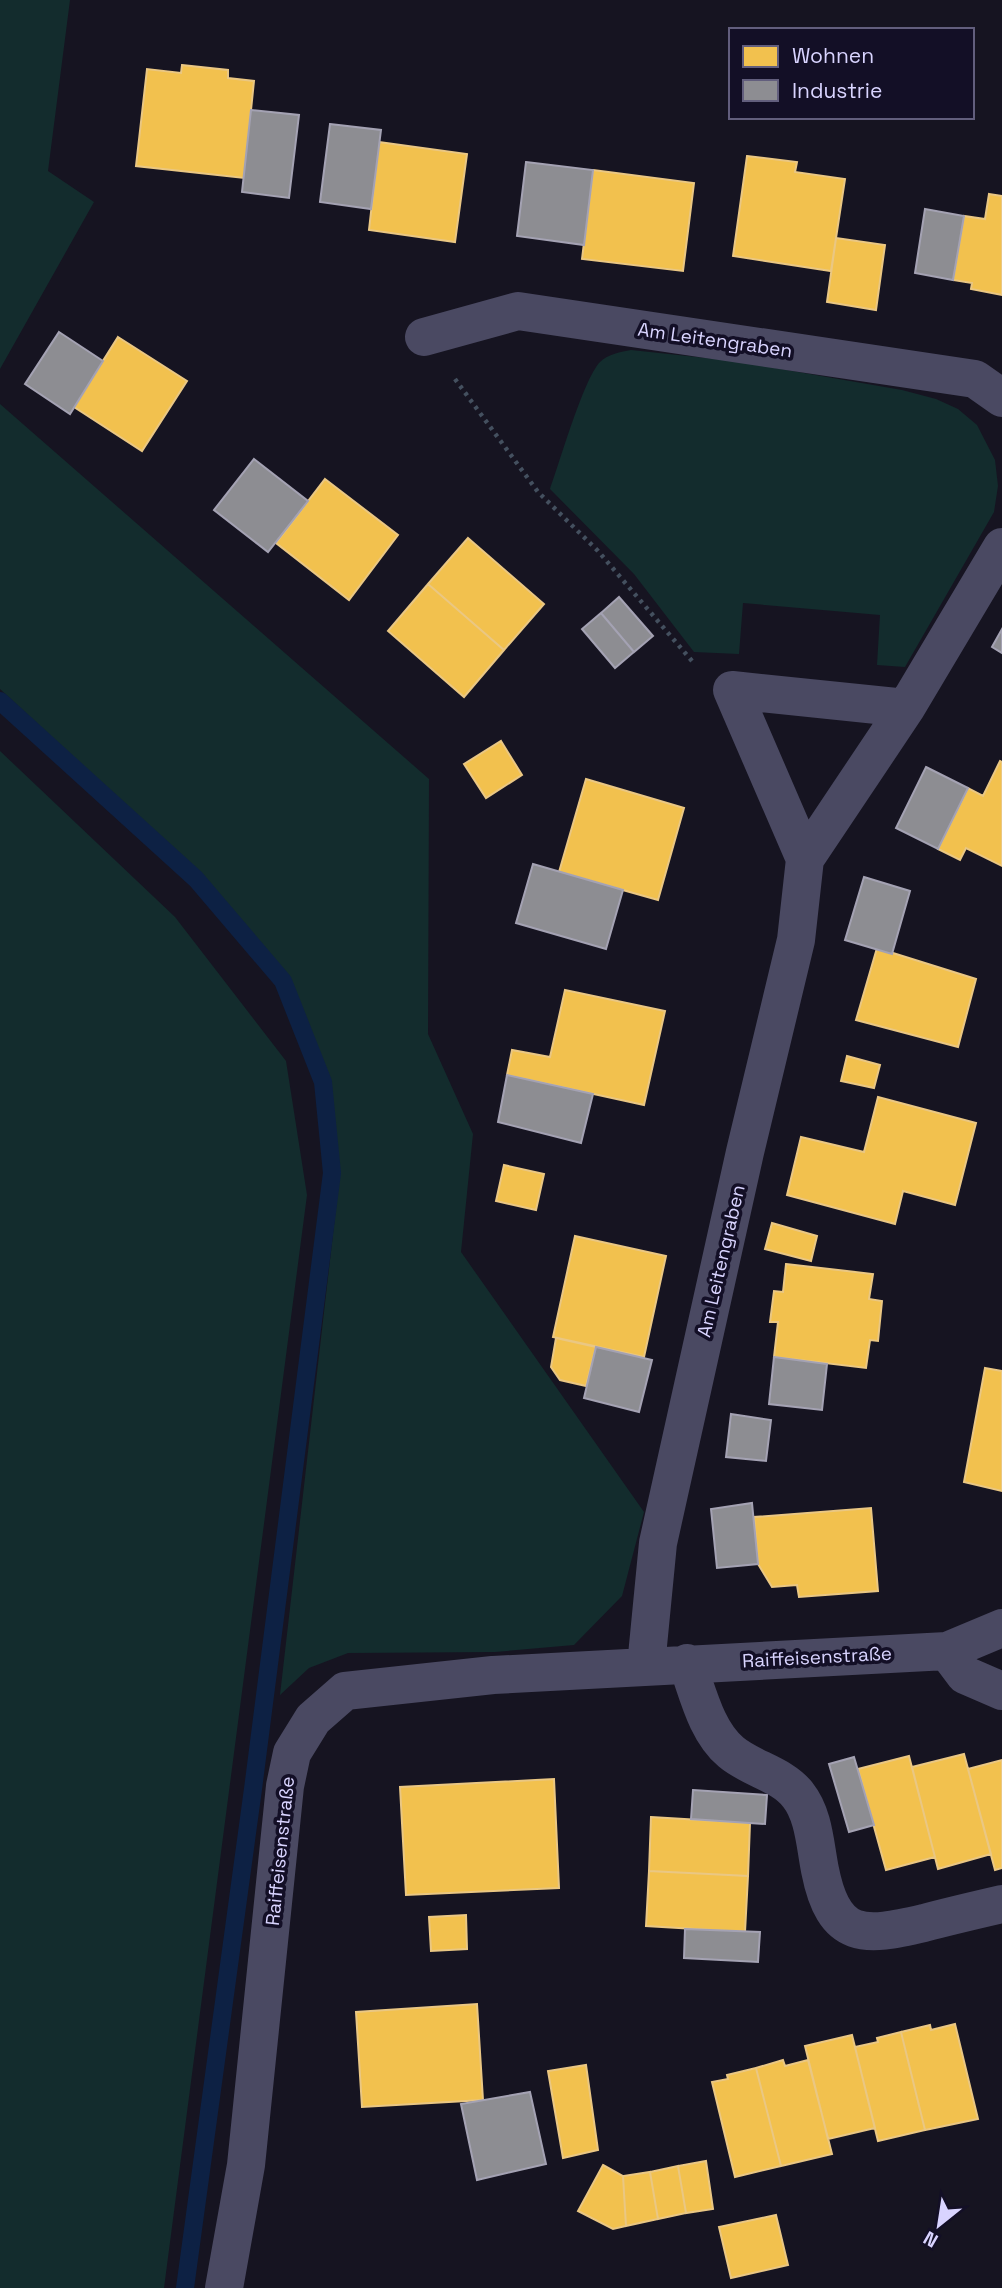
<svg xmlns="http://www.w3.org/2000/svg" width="1002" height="2288" font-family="'Space Grotesk',sans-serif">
<rect width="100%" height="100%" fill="#161421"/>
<!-- green -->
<path fill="#132c2d" d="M0,0H70L48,171L94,202L0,369Z
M631,350L734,361L902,390L936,399L958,409L977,425L995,460L998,486L994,512L905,667L877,665L880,615L743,603L739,654L694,652L634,574L550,489C560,462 583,380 600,362C608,354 621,352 631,350Z
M0,404L429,779L428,1034L473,1134L461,1252L644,1512L622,1596L574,1645L495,1652L348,1653L309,1668L280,1695L340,1173L330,1081L289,980L201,875L0,689Z
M0,751L175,917L286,1061L307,1195L164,2288H0Z"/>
<!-- homes -->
<path fill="#f2c14e" stroke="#eac783" stroke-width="2" d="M182,65L228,70V78L254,81L244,178L136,166L147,69L181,73Z
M379,142L467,154L455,242L369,230Z
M747,156L797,162L795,172L845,179L831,271L733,256Z
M593,170L694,183L683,271L582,259Z
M989,194L1002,196V295L971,289L972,283L953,280L964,216L985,219Z
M836,238L885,245L876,310L827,302Z
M118,337L187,381L142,451L74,407Z
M325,479L398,535L349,600L276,543Z
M468,538L544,604L504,650L428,584Z
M428,584L504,650L464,697L388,631Z
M501,741L522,775L486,798L464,764Z
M1000,761L1002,762V866L966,848L960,860L938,849L968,788L983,796Z
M586,779L684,808L658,900L559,872Z
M877,948L976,979L958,1047L856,1020Z
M565,990L665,1011L644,1105L507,1075L512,1050L550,1057Z
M847,1056L880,1065L874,1088L841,1081Z
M878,1097L976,1123L955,1205L903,1191L895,1224L787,1195L801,1137L864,1152Z
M504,1165L544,1174L536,1210L496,1201Z
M772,1223L817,1236L811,1261L765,1249Z
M575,1236L666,1256L644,1357L553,1337Z
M786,1264L873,1274L869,1299L882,1301L878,1341L870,1340L866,1368L774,1357L778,1322H770L774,1291L783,1292Z
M556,1338L596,1347L586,1386L560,1380L551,1367Z
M985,1368L1002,1371V1491L964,1482Z
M871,1508L878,1591L799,1597L797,1585L772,1587L758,1564L754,1517Z
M964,1754L991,1854L938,1869L912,1767Z
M909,1756L935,1857L886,1870L858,1769Z
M1002,1760V1868L995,1870L968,1769Z
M554,1779L559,1888L406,1895L400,1787Z
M651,1817L750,1823L748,1876L649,1871Z
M649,1871L748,1876L745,1932L646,1926Z
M466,1915L467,1949L431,1951L429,1917Z
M477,2004L483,2100L362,2107L356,2012Z
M955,2024L978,2119L925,2130L901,2032L930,2025L931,2030Z
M901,2032L925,2130L878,2141L855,2047L878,2042L877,2038Z
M852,2035L875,2128L828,2139L805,2046Z
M783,2060L785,2066L808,2060L832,2154L781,2166L756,2068Z
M586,2065L598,2150L563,2158L548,2071Z
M756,2068L781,2166L735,2177L712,2082L728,2079L727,2075Z
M706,2161L713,2209L686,2213L678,2166Z
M603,2165L623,2176L626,2226L613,2229L578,2211Z
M678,2166L686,2213L658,2219L650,2172Z
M650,2172L658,2219L626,2226L623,2176Z
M776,2215L788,2265L731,2278L719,2227Z"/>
<!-- industry -->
<path fill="#8d8d92" stroke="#a4a2b3" stroke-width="2" d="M251,110L299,115L289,198L242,192Z
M330,124L381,130L371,209L320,202Z
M526,162L593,170L584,245L517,236Z
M925,209L964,216L953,280L915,273Z
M59,332L103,361L70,414L25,384Z
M254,459L308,501L268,552L214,510Z
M619,597L653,636L634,652L601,613Z
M601,613L634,652L615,668L582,629Z
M1002,629V653L992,647Z
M926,767L968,788L938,849L896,828Z
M533,864L623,890L606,949L516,923Z
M864,877L910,891L892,954L845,940Z
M507,1075L593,1094L581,1143L498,1122Z
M596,1347L652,1360L639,1412L584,1398Z
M774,1357L827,1364L822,1410L769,1404Z
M731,1414L771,1420L766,1461L726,1457Z
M752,1503L758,1564L717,1568L711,1509Z
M854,1757L874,1825L849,1832L829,1764Z
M693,1790L767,1795L765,1824L691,1819Z
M685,1929L760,1932L758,1962L684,1958Z
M530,2092L546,2164L477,2180L461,2104Z"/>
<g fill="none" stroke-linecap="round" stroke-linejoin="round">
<!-- stream -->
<path stroke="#0d2144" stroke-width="18" d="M0,701L196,879L283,981L323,1082L332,1173L253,1789L185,2288"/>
<!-- path -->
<path stroke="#44505f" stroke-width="4.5" stroke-dasharray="3.5 5" stroke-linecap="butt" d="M455,379L538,492L598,551L692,661"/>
<!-- street -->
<path stroke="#4a4962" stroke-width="38" d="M424,337L518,311L975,379L1002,398
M805,859L732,690L906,708
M947,1651L965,1675L1002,1691
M687,1663C698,1693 706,1731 731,1752C751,1769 782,1774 798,1795C814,1815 815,1845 820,1870C834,1941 864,1937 924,1923C950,1916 976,1910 1002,1904
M646,1666L658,1543L745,1152L796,940L805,859L906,708L1002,547
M224,2288L246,2165L285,1786L292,1753L313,1719L345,1691L493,1675L947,1651L1002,1628"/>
</g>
<g text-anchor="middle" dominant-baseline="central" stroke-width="7" stroke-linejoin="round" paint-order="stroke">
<!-- street labels -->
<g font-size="19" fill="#d9d4ff" stroke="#130f26">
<text transform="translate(715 340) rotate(8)">Am Leitengraben</text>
<text transform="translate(721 1261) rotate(-77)">Am Leitengraben</text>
<text transform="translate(817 1657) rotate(-3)">Raiffeisenstraße</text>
<text transform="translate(280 1851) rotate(-84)">Raiffeisenstraße</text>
</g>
</g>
<!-- legend -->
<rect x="729" y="28" width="245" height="91" fill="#130f26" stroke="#625e7d" stroke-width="2"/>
<rect x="743" y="46" width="35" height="21" fill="#f2c14e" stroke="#625e7d" stroke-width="2"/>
<text x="792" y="63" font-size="21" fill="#d9d4ff">Wohnen</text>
<rect x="743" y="80" width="35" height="21" fill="#8d8d92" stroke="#625e7d" stroke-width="2"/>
<text x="792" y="98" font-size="21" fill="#d9d4ff">Industrie</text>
<!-- north arrow -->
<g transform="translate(939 2225) rotate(210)" stroke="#130f26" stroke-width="5" paint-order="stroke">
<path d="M0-5L12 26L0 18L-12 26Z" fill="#d9d4ff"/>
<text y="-10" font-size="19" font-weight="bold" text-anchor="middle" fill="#d9d4ff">N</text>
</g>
</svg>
